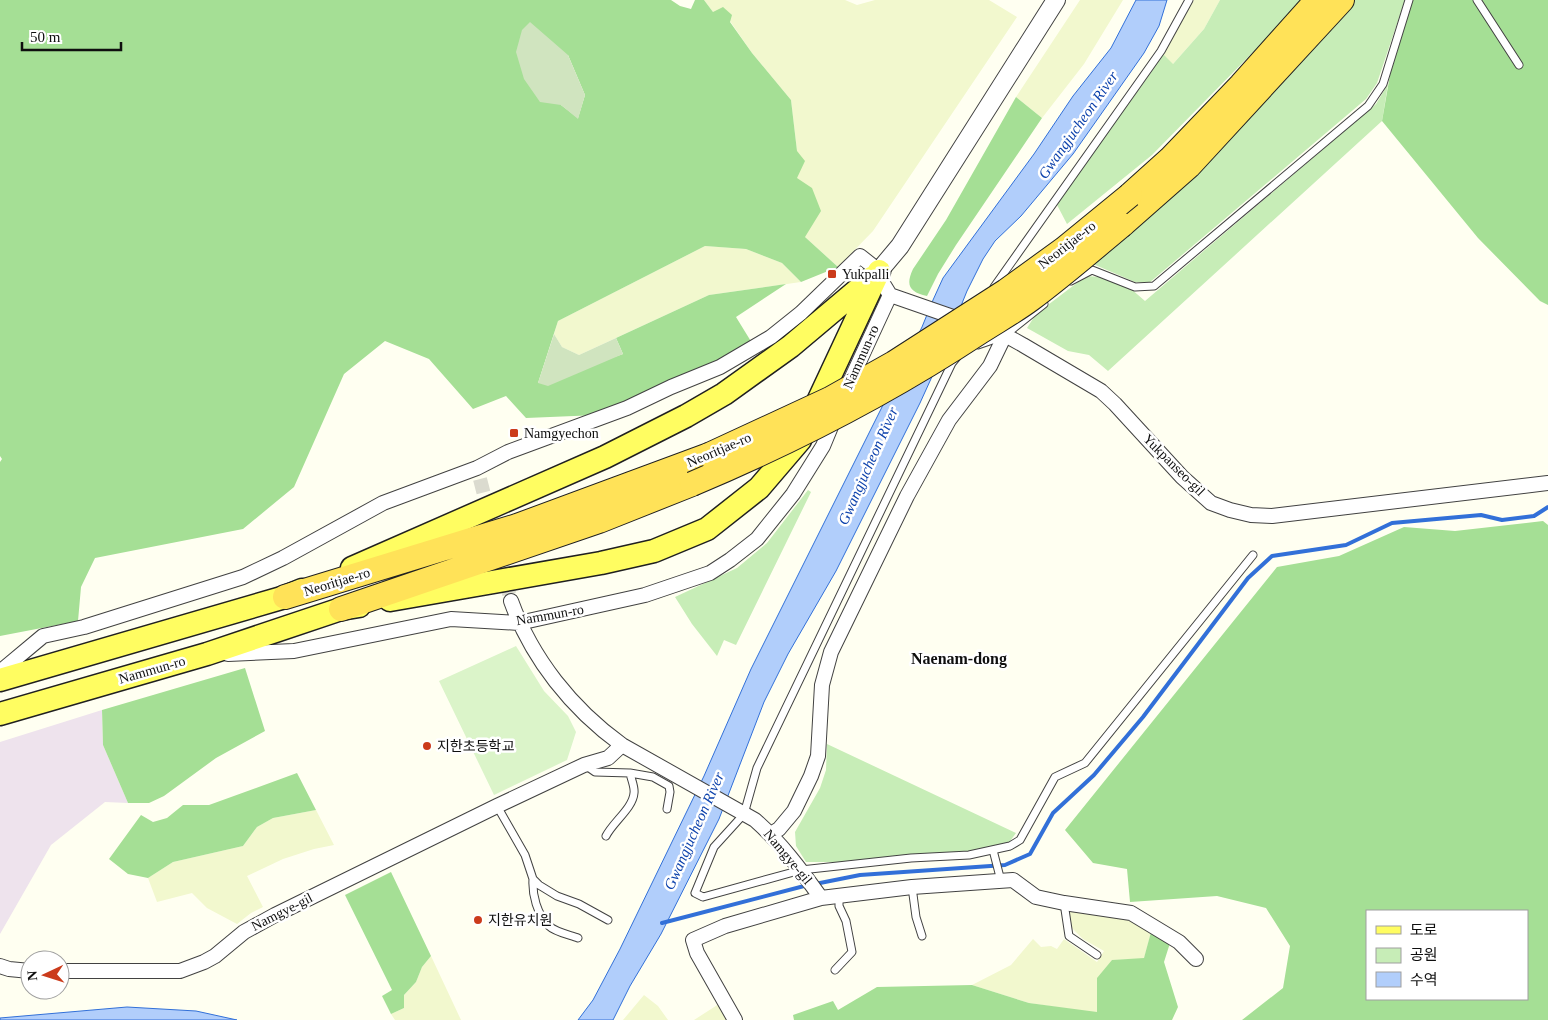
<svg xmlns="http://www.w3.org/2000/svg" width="1548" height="1020" font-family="'Times New Roman','Noto Sans KR',serif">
<rect width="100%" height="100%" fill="#fffff1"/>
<!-- industrial -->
<path fill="#eee3ed" d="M102,710L103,745L128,803L105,802L51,845L0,934V742Z"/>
<!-- farmland -->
<path fill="#f2f8ce" d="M704,0H845L857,5L875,0H989L1017,17L873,231L838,267L805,237L797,178V151L791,100L752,53L730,21L713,12Z
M1080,0H1123L1084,64L1042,118L1016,97Z
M1194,0H1220L1204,29L1172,65L1163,54Z
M705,246L746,249L782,263L801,282L709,295L579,355L562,347L554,334L558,321Z
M316,810L334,845L314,849L283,859L247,876L263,907L251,913L237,924L207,908L192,893L157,902L148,878L173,862L243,846L257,827L273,818Z
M1072,908L1127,917L1151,932L1144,959L1112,960L1097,1013L1029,1003L972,985L1011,965L1033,939L1041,947L1051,946L1057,949L1064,939L1097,962L1104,951L1083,939L1072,928L1068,913Z
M431,956L461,1020H395L391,1014L404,1008V995L416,982L422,967Z
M644,995L658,1006L668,1020H623Z
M722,1002L730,1020H694Z"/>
<!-- green -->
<path fill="#c7edb7" d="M1220,0H1304L1152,155L1067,224L1056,203L1150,74L1163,54L1173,64L1204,29Z
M1353,0H1405L1377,83L1366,99L1149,283L1135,282L1086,261Z
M1388,84L1382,121L1108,371L1089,355L1068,351L1027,328L1036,314L1086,276L1100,277L1130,288L1145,301L1376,104Z
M808,490L811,492L736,645L724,640L717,656L692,624L675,597L737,568L767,543Z
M827,744L1016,833L1008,844L967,853L839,862H806L796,846L795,832L820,788L826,770Z"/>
<!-- forest -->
<path fill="#a5df95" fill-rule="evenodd" d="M0,0H671L680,6L691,9L695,0H704L713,12L723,7L732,15L730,22L752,53L791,100L797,151L805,161L797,178L812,188L821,211L805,237L838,267L801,282L782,263L746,249L705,246L558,321L538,383L623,354L616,338L709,295L786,284L736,317L752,343L718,361L598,415L526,418L506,396L473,409L429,359L385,341L344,374L294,487L243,529L95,558L81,587L78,621L0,636V462L2,459L0,456ZM568,55L585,95L578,118L561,105Z
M1413,0H1548V305L1540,301L1478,238L1382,121L1390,75Z
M1016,97L1042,118L956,245L938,274L927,296C910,292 905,286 913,269L946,220Z
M1543,521L1548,525V1020H1242L1283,988L1290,946L1266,908L1217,896L1130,902L1127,869L1093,863L1065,830L1277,567L1339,556L1404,527L1455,531ZM1367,911H1527V999H1367Z
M245,668L265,731L216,758L164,796L149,803H128L103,745L102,710Z
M297,773L316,810L273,818L257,827L243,846L173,862L148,878L128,874L109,859L141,815L153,822L167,818L183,805H209Z
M391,872L431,956L422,967L416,982L404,995V1008L391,1014L382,996L392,990L345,895Z
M1151,932L1170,943L1164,962L1178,1007L1172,1020H794L793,1015L833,1001L838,1010L877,987L972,985L1029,1003L1097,1012V978L1112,960L1144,958Z"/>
<!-- cemetery -->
<path fill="#d0e4bf" d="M530,22L568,55L585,95L578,119L561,105L540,102L524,79L516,52L522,30Z
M554,334L562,347L579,355L616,338L623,354L548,386L538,383Z"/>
<!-- pitch -->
<path fill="#dbf4c9" d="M516,646L544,691L568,716L576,732L567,760L494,795L439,681Z"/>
<!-- water -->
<path fill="#b1cefb" stroke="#3270d8" d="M1136,0H1167L1159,26L1144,53L1073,154L1021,216L995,241L983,259L967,291L935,370L920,403L836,571L788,654L764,702L719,819L661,934L630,986L613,1020H578L593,1000L620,949L704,776L751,669L922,327L933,300L943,278L1034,154L1073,96L1111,48Z
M127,1007L196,1011L237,1020H0V1018Z"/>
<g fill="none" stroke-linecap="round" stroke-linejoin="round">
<!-- stream -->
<path stroke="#3270d8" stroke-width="4" d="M815,884L860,875L1005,865L1030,854L1053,813L1094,775L1143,717L1248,578L1272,556L1346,545L1392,523L1481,515L1502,520L1534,516L1548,507
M662,923L808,885"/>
<!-- minor-tunnel -->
<path stroke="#dbdbcf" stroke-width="14" stroke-dasharray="14 7" stroke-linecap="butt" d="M480,479L511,601"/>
<defs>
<path id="service" d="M1477,0L1519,65
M1071,281L1092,270L1135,287L1154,286L1368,106L1383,84L1409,0
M995,290L994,287L1161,51L1189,0
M1005,335L1044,304
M978,345L1004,336
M957,357L952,363L757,768L744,814L714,847L695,893L703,897L801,870L911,858L969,855L1010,846L1020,840L1055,777L1085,763L1253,555
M585,765L595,772L630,773L653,777L669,786L670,792L667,809
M497,806L525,855L533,879L539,885L557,896L579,904L608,920
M606,836C613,822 633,808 634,793C635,787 631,779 630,773
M993,850L1001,881
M533,879C532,895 537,914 549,926C555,932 570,935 578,938
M912,887L916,917L922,936
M1064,903L1069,936L1097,955
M835,970L852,952L846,921L839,906V896"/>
<path id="minor" d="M847,388L890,295
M511,601C532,659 572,709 622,745L755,820C781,843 801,870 821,898
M228,654L294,651L451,619L519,623L645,595L710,573L730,560L757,539L793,494L823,446L835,417
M0,672L43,636L84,627L243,577L283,558L383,503L477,468L508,452L627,408L671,387L720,367L771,337L801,313L860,256L879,271L882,282L890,295L1005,335L1023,345L1101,391L1115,404L1182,477L1211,503L1230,510L1251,515L1272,516L1548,483
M771,834L779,829L794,811L811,776L818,756L822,685L831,652L907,496L949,420L990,366L1005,335
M0,966L9,969L30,971
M60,971H180L204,962L215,956L244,932L275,915L497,806L584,765L608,758L622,745
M735,1020L697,953L693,940L725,926L821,898L912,887L1013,880L1036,897L1064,903L1131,913L1179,942L1196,959"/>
<path id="tertiary" d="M879,271L900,246L1056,0"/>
<path id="primary" d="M352,568L605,457L686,416L724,394L791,346L873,277
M390,600L601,563L654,551L707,529L759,488L800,440L879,271
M0,680L285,597L302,590
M0,714L207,654L341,609L359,606"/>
<path id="trunk" d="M1130,195L1170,159L1241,85L1317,0
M1122,225L1189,166L1342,0
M285,597L517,526L709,455
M341,609L599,521L692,484"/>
</defs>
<!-- service casing -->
<use href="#service" stroke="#424242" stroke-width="9"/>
<!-- minor casing -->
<use href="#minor" stroke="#424242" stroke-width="16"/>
<!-- tertiary casing -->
<use href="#tertiary" stroke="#424242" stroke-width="20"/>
<!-- primary casing -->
<use href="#primary" stroke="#202020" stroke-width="25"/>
<!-- trunk casing -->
<use href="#trunk" stroke="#202020" stroke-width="26"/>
<!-- service -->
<use href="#service" stroke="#fff" stroke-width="7"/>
<!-- minor -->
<use href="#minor" stroke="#fff" stroke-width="14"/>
<!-- tertiary -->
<use href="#tertiary" stroke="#fff" stroke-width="18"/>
<!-- primary -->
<use href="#primary" stroke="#fffd61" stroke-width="22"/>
<!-- trunk -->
<use href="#trunk" stroke="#ffe258" stroke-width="24"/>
<defs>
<path id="trunk-bridge" d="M709,455L830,399L894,363L1006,291L1064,249L1130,195
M692,484C792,442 889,392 980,332C997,321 1015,311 1031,299C1062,276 1092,250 1122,225"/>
</defs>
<!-- trunk-bridge casing -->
<use href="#trunk-bridge" stroke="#202020" stroke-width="26" stroke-linecap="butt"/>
<!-- trunk-bridge -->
<use href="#trunk-bridge" stroke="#ffe258" stroke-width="24"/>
</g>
<!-- markers -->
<g fill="#cb3b1b" stroke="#fff" stroke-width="2">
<rect x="827" y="269" width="10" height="10" rx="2.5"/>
<rect x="509" y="428" width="10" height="10" rx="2.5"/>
<circle cx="427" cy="746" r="5"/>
<circle cx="478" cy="920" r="5"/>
</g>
<g text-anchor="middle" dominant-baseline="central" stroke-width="5" stroke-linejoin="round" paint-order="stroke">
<!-- street labels -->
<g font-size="14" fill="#0f0f0f" stroke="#fff">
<text transform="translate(1067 245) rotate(-38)">Neoritjae-ro</text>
<text transform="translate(861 357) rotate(-66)">Nammun-ro</text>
<text transform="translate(719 450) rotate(-23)">Neoritjae-ro</text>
<text transform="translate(1174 465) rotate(45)">Yukpanseo-gil</text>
<text transform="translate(337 582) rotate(-17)">Neoritjae-ro</text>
<text transform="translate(550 615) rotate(-10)">Nammun-ro</text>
<text transform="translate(152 670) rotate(-16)">Nammun-ro</text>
<text transform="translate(788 857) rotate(50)">Namgye-gil</text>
<text transform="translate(282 912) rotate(-27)">Namgye-gil</text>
</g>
<!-- poi labels -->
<g font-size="14" fill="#0f0f0f" stroke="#fff" text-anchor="start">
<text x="842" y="274">Yukpalli</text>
<text x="524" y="433">Namgyechon</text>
<text x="437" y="746">지한초등학교</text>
<text x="488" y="920">지한유치원</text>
</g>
<!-- water labels -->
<g font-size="15" font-style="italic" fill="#0d42ac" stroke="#fff">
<text transform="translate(1078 125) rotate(-55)">Gwangjucheon River</text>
<text transform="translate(868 466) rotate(-66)">Gwangjucheon River</text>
<text transform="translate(694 831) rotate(-66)">Gwangjucheon River</text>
</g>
<!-- quarter labels -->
<g font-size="16" font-weight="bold" fill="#0f0f0f" stroke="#fff">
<text x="959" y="658">Naenam-dong</text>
</g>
</g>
<!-- legend -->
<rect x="1366" y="910" width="162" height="90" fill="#ffffff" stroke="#9f9f9f"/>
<rect x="1376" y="926" width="25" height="8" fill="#fffd61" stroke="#9f9f9f"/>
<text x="1410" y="935" font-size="15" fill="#0f0f0f">도로</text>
<rect x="1376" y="948" width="25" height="15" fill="#c7edb7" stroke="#9f9f9f"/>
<text x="1410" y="960" font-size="15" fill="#0f0f0f">공원</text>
<rect x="1376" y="972" width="25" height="15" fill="#b1cefb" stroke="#9f9f9f"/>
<text x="1410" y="985" font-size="15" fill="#0f0f0f">수역</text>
<!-- north arrow -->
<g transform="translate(45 975) rotate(266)"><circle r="24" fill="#ffffff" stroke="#9f9f9f"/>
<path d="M0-4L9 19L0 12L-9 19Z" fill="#cb3b1b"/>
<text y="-8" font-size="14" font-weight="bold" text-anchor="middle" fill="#0f0f0f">N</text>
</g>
<!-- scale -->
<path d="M22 42v8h99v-8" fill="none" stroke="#0f0f0f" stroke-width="2.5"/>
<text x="30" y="42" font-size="15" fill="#0f0f0f" stroke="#ffffff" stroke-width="4" paint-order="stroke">50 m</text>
</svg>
